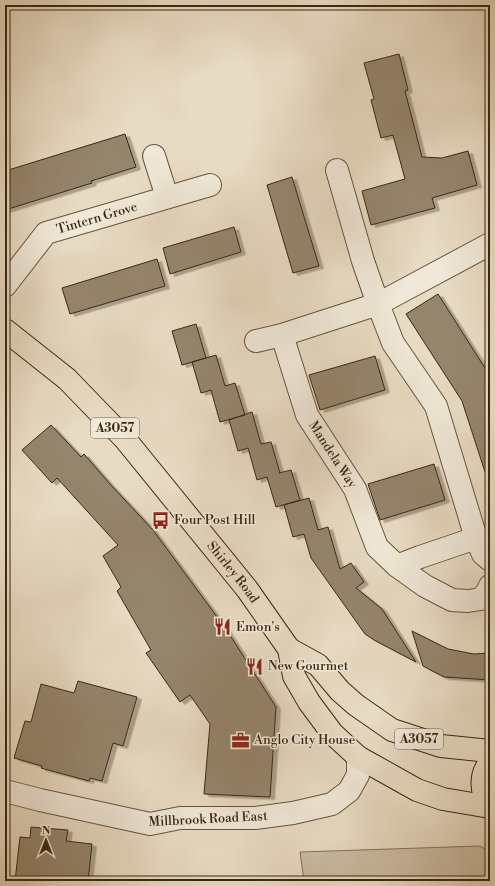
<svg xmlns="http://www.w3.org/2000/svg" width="495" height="886" font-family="'Libre Bodoni',serif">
<defs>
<filter id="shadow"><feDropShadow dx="4.5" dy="2.5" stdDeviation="0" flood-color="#0004"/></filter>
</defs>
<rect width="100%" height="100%" fill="#e8dbc3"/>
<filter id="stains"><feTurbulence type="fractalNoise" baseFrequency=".005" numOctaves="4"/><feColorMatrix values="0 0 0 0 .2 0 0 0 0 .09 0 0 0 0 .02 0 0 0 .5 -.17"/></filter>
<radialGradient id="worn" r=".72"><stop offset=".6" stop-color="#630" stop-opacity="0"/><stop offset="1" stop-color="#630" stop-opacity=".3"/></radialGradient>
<!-- green -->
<path fill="#cbbca4" stroke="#83725a" d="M480,846L490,852V881H304L300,852Z"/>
<!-- building -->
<path fill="#95856d" stroke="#3b270f" filter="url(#shadow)" d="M399,54L408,90L405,91L422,157L442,158L468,151L477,185L432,198L435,208L371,225L362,191L405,179L393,135L381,138L371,100L374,99L364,63Z
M125,134L136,167L91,181L92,183L5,210V171Z
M292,177L319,266L293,273L267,185Z
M234,227L241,252L170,274L163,248Z
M157,259L165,286L70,314L62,288Z
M438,294L490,376V471L485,472L462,401L406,314Z
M196,324L206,358L182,365L172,331Z
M216,355L225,386L235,383L245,415L220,422L211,390L201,393L192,362Z
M375,356L385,390L320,410L309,375Z
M252,412L261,444L271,442L280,473H279L291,470L300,500L276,507L267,477L257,480L248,448L238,451L229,420Z
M51,425L81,457L84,454L110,484L153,530L226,629L276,707L270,797L204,794L210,724L190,695L180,702L146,653L151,650L117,591L121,587L103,556L118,545L57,478L52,483L22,450Z
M434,464L445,500L380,520L368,484Z
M309,498L318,530L328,527L340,569L351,563L364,582L356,588L382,609L416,662L374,640L365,634L311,558L304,534L293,537L284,505Z
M412,631L448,649L474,654L490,653V680L444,677L423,666Z
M78,681L137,697L123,746L113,743L102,781L90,778L89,781L41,768L42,766L14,758L25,721L31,722L41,684L74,693Z
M31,827L68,830L66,841L92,844L88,881H15L20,837L30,838Z"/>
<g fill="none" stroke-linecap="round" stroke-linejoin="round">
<defs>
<g id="minor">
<path d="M154,156L167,197"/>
<path d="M337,170L363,261L378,304L393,343L436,406L476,538L483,554L490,560"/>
<path id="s1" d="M5,286L46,233L210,185"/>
<path id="s2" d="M282,335L307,415L355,489L377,547L397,566L425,586L452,600L468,601L481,599L487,592L490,586"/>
<path d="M256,341L282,335L378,304L490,244"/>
<path d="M397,566L420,557L476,538"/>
<path d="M5,791L40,800L150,824L180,818H255L293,813L332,804L349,791L358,775V757"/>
</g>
<g id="major">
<path id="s3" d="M5,330L67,379L125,439L247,589L289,649L294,676L309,702L332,733L358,757L417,790L443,799L490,807"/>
<path d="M289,649L318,665L340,691L356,705L392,730L441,746L490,751"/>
<path d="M490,763C480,774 480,792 490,804"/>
</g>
</defs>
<!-- minor casing -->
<use href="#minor" stroke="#66543c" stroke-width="24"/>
<!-- major casing -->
<use href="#major" stroke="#3b270f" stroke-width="24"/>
<!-- minor -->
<use href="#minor" stroke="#f0e8d8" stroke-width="22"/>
<!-- major -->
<use href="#major" stroke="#e8dbc3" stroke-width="22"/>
</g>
<!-- icons -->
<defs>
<symbol id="bus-bare" viewBox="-9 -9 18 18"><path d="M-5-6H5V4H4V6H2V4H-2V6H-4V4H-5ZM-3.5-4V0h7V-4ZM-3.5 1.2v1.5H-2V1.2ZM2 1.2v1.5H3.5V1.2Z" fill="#8f2418" stroke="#f0e8d8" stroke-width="2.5" paint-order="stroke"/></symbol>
<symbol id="restaurant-bare" viewBox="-9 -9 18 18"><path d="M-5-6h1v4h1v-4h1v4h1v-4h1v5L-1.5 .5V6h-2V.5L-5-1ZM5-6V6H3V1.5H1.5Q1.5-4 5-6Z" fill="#8f2418" stroke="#f0e8d8" stroke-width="2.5" paint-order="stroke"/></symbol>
<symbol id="office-bare" viewBox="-9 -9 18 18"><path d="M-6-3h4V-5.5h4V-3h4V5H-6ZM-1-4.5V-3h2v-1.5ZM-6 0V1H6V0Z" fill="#8f2418" stroke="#f0e8d8" stroke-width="2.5" paint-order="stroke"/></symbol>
</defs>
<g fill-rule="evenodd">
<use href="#bus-bare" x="148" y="508" width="25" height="25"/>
<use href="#restaurant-bare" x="210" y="614" width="25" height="25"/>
<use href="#restaurant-bare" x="242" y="654" width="25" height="25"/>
<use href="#office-bare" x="228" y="728" width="25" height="25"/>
</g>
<g text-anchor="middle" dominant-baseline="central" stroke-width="3" stroke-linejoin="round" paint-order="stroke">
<!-- shield labels -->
<g fill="#f0e8d8" stroke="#71614b" stroke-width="1">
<rect x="91" y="418" width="48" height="20" rx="3"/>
<rect x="395" y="729" width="48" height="20" rx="3"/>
</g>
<g font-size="12" font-weight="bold" fill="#3b270f">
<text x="115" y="428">A3057</text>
<text x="419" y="739">A3057</text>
</g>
<!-- street labels -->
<g font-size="13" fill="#3b270f" stroke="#f0e8d8">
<text stroke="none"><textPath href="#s1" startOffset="120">Tintern Grove</textPath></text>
<text stroke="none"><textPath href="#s2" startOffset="131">Mandela Way</textPath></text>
<text stroke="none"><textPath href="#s3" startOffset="334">Shirley Road</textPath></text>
<text transform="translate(208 819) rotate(-3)">Millbrook Road East</text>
</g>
<!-- poi labels -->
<g font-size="13" fill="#3b270f" stroke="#f0e8d8" text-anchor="start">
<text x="174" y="520">Four Post Hill</text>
<text x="236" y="627">Emon's</text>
<text x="268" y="666">New Gourmet</text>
<text x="254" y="740">Anglo City House</text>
</g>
</g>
<!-- margin -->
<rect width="495" height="886" fill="none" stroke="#e8dbc3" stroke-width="20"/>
<rect x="6" y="6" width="483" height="874" fill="none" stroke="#3b270f" stroke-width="2"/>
<rect x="10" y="10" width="475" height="866" fill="none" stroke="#3b270f"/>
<!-- north arrow -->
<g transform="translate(46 840)" stroke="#f0e8d8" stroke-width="3" paint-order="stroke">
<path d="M0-3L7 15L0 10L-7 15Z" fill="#3b270f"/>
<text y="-6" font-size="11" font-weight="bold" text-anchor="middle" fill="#3b270f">N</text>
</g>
<rect width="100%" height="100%" filter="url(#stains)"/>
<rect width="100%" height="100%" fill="url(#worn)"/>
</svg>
